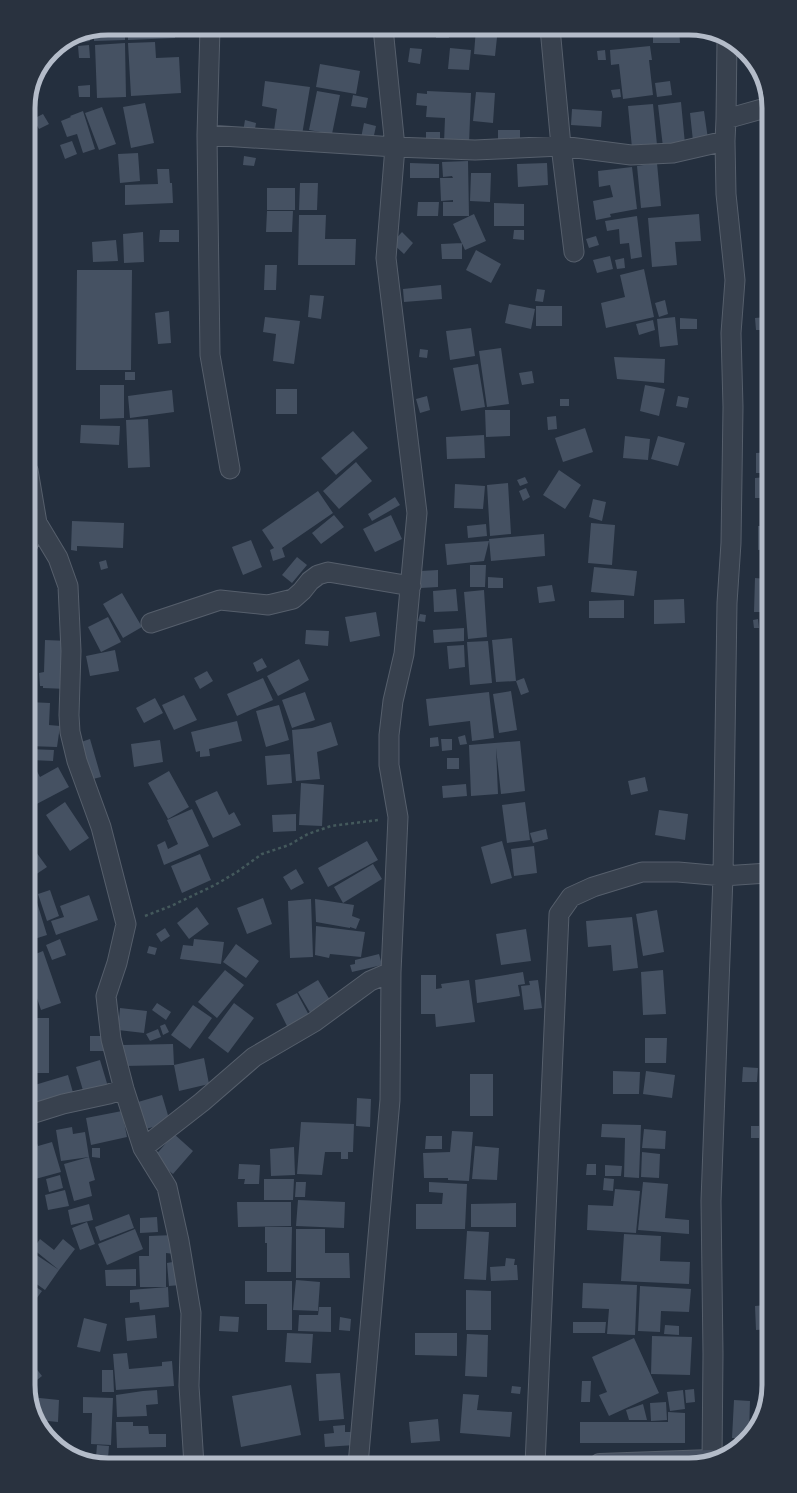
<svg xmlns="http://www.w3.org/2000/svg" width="797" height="1493" font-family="'Titillium Web',sans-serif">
<rect width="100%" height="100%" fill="#242f3e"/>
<!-- building -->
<path fill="#455162" d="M108,28H125V40L94,41V31Z
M128,28H175V38L128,40Z
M408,28H417L416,37H407Z
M435,28H448L449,38H436Z
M476,28H498L495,56L474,54Z
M653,28H679L680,43H653Z
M89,32L90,41L78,43L77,34Z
M155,42L156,58L179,57L181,93L131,96L128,43Z
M125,43L126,97L97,98L95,45Z
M89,45L90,58H79L78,46Z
M650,46L652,60H649L653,95L623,99L619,64L611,65L610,50Z
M410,48L422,49L420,64L408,62Z
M450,48L471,50L469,70L448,69Z
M605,50L606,60H598L597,51Z
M320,64L360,71L356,94L316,87Z
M265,81L310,87L302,135L274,131L277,109L262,106Z
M670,81L672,95L657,97L655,83Z
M90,85V97H79L78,86Z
M620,89L621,97L613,98L611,90Z
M317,91L340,95L332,134L309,130Z
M427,91L471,93L469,144L444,143L445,118L426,117L427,106L416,105L417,93L427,94Z
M476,92L495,93L493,123L473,121Z
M353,95L368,98L366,108L351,106Z
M681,102L685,144L663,147L658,105Z
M145,103L154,143L131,148L123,107Z
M653,104L657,145L632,148L628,106Z
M102,107L116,144L99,150L85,113Z
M572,109L602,111L601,127L571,125Z
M83,111L95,149L83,153L77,134L67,137L61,121L71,117L70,116Z
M704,111L708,139L693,141L690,113Z
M43,114L49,124L39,129L33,119Z
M245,120L256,123L254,135L243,132Z
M364,123L376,126L373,140L361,138Z
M498,130H520V143H498Z
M426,132H440V143H426Z
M72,141L77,154L65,159L60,145Z
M138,153L140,181L120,183L118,154Z
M244,156L256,158L254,166L243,165Z
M468,161L469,216H443V202H453V200L441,201L440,178H453L452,176L443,177L442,162Z
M410,163L439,164V178H410Z
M547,163L548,185L518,187L517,164Z
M657,163L661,206L641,208L637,166Z
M632,167L637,209L610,214L611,217L596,220L593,201L613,197L610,185L599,187L598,171Z
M157,169H169L170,183H172L173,203L125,205V185L158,184Z
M471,173H491L490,202L470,201Z
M300,183H318L317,210H299Z
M267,188H295V210H267Z
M763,188H769V211H763Z
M418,202H439L438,216H417Z
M494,203L524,204V226H494Z
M267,211H293L292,232H266Z
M474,214L486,241L465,250L453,224Z
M699,214L701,241L675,242L677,265L652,267L648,218Z
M299,215H326L325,239H356L355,265H298Z
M637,216L642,257L631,259L629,243L620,244L619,229L607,231L605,221Z
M160,230H179V242H159Z
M514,230H524V240L513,239Z
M143,232L144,262L124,263L123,234Z
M402,232L413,243L404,254L392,243Z
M596,236L599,245L589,248L586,239Z
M116,240L118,261L93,262L92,242Z
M462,243V259H442L441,244Z
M476,250L501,264L491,283L466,270Z
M610,256L613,269L597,273L593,260Z
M624,258L625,268L617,269L615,260Z
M265,265H277L276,290H264Z
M644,269L654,317L606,328L601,303L625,297L620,275Z
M77,270H132L131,370H76Z
M441,285L442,299L404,302L403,289Z
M537,289L545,290L543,302L535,301Z
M310,295L324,296L321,319L308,317Z
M665,300L668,314L659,317L655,303Z
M509,304L535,309L531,329L505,323Z
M536,306H562V326H536Z
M169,311L171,343L158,344L155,313Z
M265,317L300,321L294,364L273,361L276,334L263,332Z
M675,317L678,345L660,347L657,319Z
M767,317L768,330H756L755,318Z
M680,318L697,319V329H680Z
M653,320L655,330L639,335L636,324Z
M471,328L475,356L450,360L446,331Z
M501,348L509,404L487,407L479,351Z
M420,349L428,350L427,358L419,357Z
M614,357L665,359L664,383L617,379Z
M478,364L485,407L461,411L453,368Z
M532,371L534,383L522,385L519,373Z
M125,372H135V380H125Z
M100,385H124V418L100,419Z
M645,385L665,389L659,416L640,411Z
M276,389H297V414H276Z
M172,390L174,412L130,418L128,396Z
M427,396L430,410L420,413L416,399Z
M678,396L689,398L687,408L676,406Z
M560,399H569V406H560Z
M485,410H510V436L486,437Z
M556,416L557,429L548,430L547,417Z
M148,419L150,467L128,468L126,420Z
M81,425L120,426L119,445L80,443Z
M585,428L593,452L563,462L555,438Z
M353,431L368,448L336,475L321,458Z
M484,435L485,458L447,459L446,437Z
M625,436L650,439L648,460L623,458Z
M658,436L685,443L678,466L651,459Z
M769,452V473H756V453Z
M356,462L372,481L339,509L323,491Z
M559,470L581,485L565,509L543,495Z
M525,477L528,483L520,486L517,480Z
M769,477V498H755V478Z
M508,483L511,534L490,536L487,485Z
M455,484L485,486L483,509L454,508Z
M526,488L530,497L523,501L519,491Z
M318,491L333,513L282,548L285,557L273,561L270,550L274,548L262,530Z
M395,497L400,505L372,521L368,514Z
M593,499L606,502L602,521L589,517Z
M334,515L344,527L321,544L312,533Z
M391,515L402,539L375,552L363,529Z
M72,521L124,523L123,548L77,546V551L71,550Z
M591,523L615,525L612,565L588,563Z
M486,524L487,536L468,538L467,526Z
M758,526H769V549L758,550Z
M544,534L545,556L491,561L489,539Z
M251,540L262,567L243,575L232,547Z
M489,541L484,561L447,565L445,544Z
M297,557L307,565L292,583L282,575Z
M106,560L108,568L101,570L99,562Z
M470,565H486L485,587H470Z
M594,567L637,571L634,596L591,592Z
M438,570V587L421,588V571Z
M488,577L503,578V588H488Z
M755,578L769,579V606L764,605L763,612H754Z
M552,585L555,601L539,603L537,587Z
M456,589L458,611L434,612L433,591Z
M484,590L487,637L468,639L464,592Z
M122,593L142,627L123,638L103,604Z
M684,599L685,623L654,624V600Z
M624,600V618H589V601Z
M376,612L380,636L350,642L345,617Z
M420,614L426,615L425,622L418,621Z
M108,617L121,642L101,652L88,627Z
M758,619L759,628H754L753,620Z
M464,628V641L434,643L433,630Z
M306,630L329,631L328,646L305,644Z
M512,638L516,681L496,682L492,640Z
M45,640L69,641L67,689L43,688V686H40L39,673L44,672Z
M488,641L492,683L470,685L467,642Z
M464,645L465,667L449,669L447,646Z
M115,650L119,671L90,676L86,656Z
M262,658L267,667L257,672L253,663Z
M299,659L309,680L278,696L267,676Z
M207,671L213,681L200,689L194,678Z
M263,678L273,700L237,716L227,694Z
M524,678L529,692L521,695L516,681Z
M511,691L517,730L499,733L493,694Z
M305,692L315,720L292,728L282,700Z
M489,692L494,738L472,741L470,721L429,726L426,699Z
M184,695L197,720L174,730L162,705Z
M155,698L163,713L144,723L136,708Z
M28,702L50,703L49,725L60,726L57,747L28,746Z
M279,705L289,740L266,747L256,711Z
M237,721L242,741L209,749L210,756L200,757V751L196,752L191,732Z
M331,722L338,745L317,752L320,779L296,781L292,730L312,728Z
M465,735L467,744L460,745L458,737Z
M438,737L439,746L430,747V738Z
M90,739L101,777L85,781L75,744Z
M441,739H452V750L442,751Z
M160,740L163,762L134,767L131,744Z
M520,741L525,791L501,794L496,748L498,794L471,796L469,745Z
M28,749L54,750L53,761L31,760L40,777L58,767L69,787L31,807L28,802Z
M290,754L292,783L267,785L265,756Z
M447,758H459V769H447Z
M169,771L189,807L168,819L148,783Z
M645,777L648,791L631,795L628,781Z
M301,783L324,785L322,826L299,825Z
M466,784L467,796L443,798L442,786Z
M217,791L229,815L234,812L241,825L213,838L195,801Z
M65,802L89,838L70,851L46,815Z
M525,802L530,840L507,843L502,805Z
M192,809L209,846L164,865L157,845L165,841L168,849L178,844L167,820Z
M659,810L688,814L685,840L655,835Z
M296,814V831L273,832L272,815Z
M546,829L548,839L533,843L530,833Z
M28,841L47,867L29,879L28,878Z
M367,841L378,860L328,887L318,868Z
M502,841L512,878L491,884L481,847Z
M534,846L537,873L514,876L511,849Z
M200,854L211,880L182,893L171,866Z
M373,864L382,879L343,903L334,887Z
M296,869L304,883L291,890L283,877Z
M50,890L59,916L47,921L38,894Z
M89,895L98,920L56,935L51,921L64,917L60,906Z
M35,896L47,935L28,941V898Z
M263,898L272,924L247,934L237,908Z
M311,899L313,957L290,958L288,901Z
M315,899L354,905L352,916L360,919L356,929L350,927V928L316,922Z
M197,907L209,924L189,939L177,923Z
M657,910L664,952L643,956L636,914Z
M632,917L638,968L613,971L611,945L588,947L586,921Z
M316,926L365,932L361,957L330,954L329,958L315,955Z
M165,928L170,936L161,942L156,934Z
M526,929L531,961L501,965L496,934Z
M60,939L66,955L52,960L46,945Z
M194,939L224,942L221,964L180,959L183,945L193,946Z
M236,944L259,961L246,978L223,962Z
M149,946L157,948L155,955L147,953Z
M43,951L61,1003L41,1010L28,972V957Z
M379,954L382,965L352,972L350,965L355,964V960Z
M225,970L244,985L217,1018L198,1002Z
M663,970L666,1014L643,1015L641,972Z
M523,972L525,984L518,985L520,996L477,1003L475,980Z
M421,975H436V989L442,988L441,984L469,980L475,1022L436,1027L435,1014H421Z
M764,979H769V1011H763Z
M318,980L333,1005L312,1016L298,992Z
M538,980L542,1008L524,1010L521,986L530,985L529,981Z
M28,989L34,1004L28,1006Z
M297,993L310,1017L288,1028L276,1004Z
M157,1003L171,1012L166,1020L152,1010Z
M234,1003L254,1018L228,1053L208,1038Z
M193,1005L212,1018L190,1049L171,1035Z
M120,1008L147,1011L144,1033L118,1030Z
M29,1018H49V1073H29Z
M165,1024L169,1032L163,1035L160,1026Z
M158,1029L161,1037L150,1041L146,1034Z
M90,1036H107V1051H90Z
M645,1038H667L666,1063H645Z
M173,1044L174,1065L124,1066L123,1045Z
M204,1058L209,1084L179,1091L174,1065Z
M100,1060L109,1090L85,1097L76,1067Z
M765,1065H769V1120H766Z
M743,1067L758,1068L757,1082H742Z
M613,1071L640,1072L639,1094H613Z
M646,1071L675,1075L672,1098L643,1094Z
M470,1074H493V1116H470Z
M68,1075L74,1096L28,1111V1087Z
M162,1095L170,1122L146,1129L138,1102Z
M357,1098L371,1099L370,1127L356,1126Z
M122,1111L127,1137L91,1145L86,1118Z
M301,1122L354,1124L353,1152H348V1159H341V1152H325L322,1175L297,1174Z
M602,1124L641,1125L639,1178L624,1177L625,1138L601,1137Z
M751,1126H759V1138H751Z
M72,1127L73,1134L85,1132L89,1157L61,1161L56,1130Z
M762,1127H769V1143H762Z
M644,1129L666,1131L665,1149L642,1148Z
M452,1131L473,1132L469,1181L448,1180V1178H424L423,1153L450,1152Z
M174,1134L193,1151L173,1174L153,1158Z
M34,1135L38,1146L52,1142L61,1172L28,1181V1137Z
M426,1136H442V1149H425Z
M475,1146L499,1148L497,1180L472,1179Z
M294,1147L295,1175L271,1176L270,1149Z
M92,1148H100V1158L92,1157Z
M642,1152L660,1154L659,1178L641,1177Z
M761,1152H769V1176H761Z
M89,1157L95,1180L89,1182L92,1196L74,1201L64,1164Z
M239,1164L260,1165L259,1184H244L245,1179H238Z
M587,1164H596V1175H586Z
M605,1165L622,1166L621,1176H605Z
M60,1175L63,1188L49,1192L46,1179Z
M604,1178L614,1179L613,1191L603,1190Z
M264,1179H294L293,1200H264Z
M296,1182H306L305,1197H295Z
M429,1182L467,1184L465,1229H416V1204H442L443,1193L429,1192Z
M643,1182L668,1184L665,1218L689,1220V1234L638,1230Z
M615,1189L640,1191L636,1233L587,1230L588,1205L613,1206Z
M65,1190L69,1206L48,1210L45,1195Z
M298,1200L345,1202L344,1228L296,1226Z
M237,1202H291V1226L238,1227Z
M516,1203V1227H471V1204Z
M89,1204L93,1220L71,1225L68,1210Z
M129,1214L134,1228L100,1241L95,1227Z
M157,1217L158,1232L140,1233V1218Z
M87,1222L95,1244L80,1250L72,1228Z
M265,1227H292L291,1272H267V1243H265Z
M135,1229L143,1249L107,1265L98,1244Z
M296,1229H325V1253H349L350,1278H296Z
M467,1231L489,1232L486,1280L464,1279Z
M624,1234L661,1236L660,1261L690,1262L689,1284L621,1281Z
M174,1235V1254L166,1253V1287H140L139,1256H149V1236Z
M40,1239L54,1250L63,1239L75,1249L59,1270L33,1249Z
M35,1254L59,1270L45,1290L28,1278V1264Z
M506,1258L515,1259L514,1265H517L518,1280L491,1281L490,1267L505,1266Z
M178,1261L180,1285L169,1286L167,1263Z
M136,1269V1286H106L105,1270Z
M296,1280L320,1282L318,1311L293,1310Z
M245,1281H292V1330H267V1304H245Z
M30,1283L42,1291L28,1310V1286Z
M583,1283L637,1285L635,1335L607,1334L609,1309L582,1308Z
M640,1286L691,1289L689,1312L661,1311L660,1332L638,1331Z
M168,1287L169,1307L140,1310L139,1302L130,1303V1290Z
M466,1290L491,1291V1330H466Z
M769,1305V1329L756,1330L755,1306Z
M319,1307H331V1332L298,1331L299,1315H318Z
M155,1315L157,1338L127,1341L125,1318Z
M220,1316L239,1317L238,1332L219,1331Z
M340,1317L351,1319L350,1331L339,1330Z
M84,1318L107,1324L100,1352L77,1347Z
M573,1322H606L605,1333H573Z
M665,1325L679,1326V1335L664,1334Z
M765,1331H769V1343H765Z
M287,1333L313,1334L311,1363L285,1362Z
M415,1333H457V1356L415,1355Z
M467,1334L488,1335L487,1377L465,1376Z
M28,1336L36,1343L28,1352Z
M652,1336L692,1337L690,1375L651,1374Z
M634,1338L659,1393L609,1416L599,1395L607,1392L592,1357Z
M127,1353L129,1369L162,1366V1362L172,1361L174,1386L116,1390L113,1354Z
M28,1358L42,1376L28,1387Z
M765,1369H769V1382H765Z
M102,1370H113L114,1392H102Z
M340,1373L344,1419L319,1421L316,1374Z
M582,1381H591L590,1402H581Z
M291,1385L301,1435L241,1447L232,1396Z
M512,1386L521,1387L520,1394L511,1393Z
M694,1389L695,1402L686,1403L685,1390Z
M157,1390L158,1404L146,1405L147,1416L117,1417L116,1395L143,1391Z
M683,1390L685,1409L670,1411L667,1392Z
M463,1394L479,1395L477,1410L512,1412L510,1437L460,1433Z
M30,1397L59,1400L58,1422L38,1420L34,1416Z
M83,1397L113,1398L111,1445L91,1444L92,1413H83Z
M734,1400L750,1401L749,1435L745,1438H732Z
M666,1402L667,1420L651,1421L650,1403Z
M643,1404L647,1420H629L626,1410Z
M668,1412L685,1413V1443H580V1422H668Z
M438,1419L440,1441L411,1443L409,1422Z
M116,1422H133V1426H148L149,1434H166V1447L117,1448Z
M345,1425V1432H354L355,1445L325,1447L324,1434L334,1433L333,1426Z
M97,1445L109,1446L108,1458L96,1457Z"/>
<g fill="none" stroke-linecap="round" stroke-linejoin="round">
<defs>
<path id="street" d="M210,28L207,135L210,355L230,469
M383,28L395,147L475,150L561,146L631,155L673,153L725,141L726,119L769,107
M550,28L561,146L574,252
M726,119L727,40
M725,141L726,194L735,280L731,333L733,407L732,477L731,543L727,603L723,876L769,873
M28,470L37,523L58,558L68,586L71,651L69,715L70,732L77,761L101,827L126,924L117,963L106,996L111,1039L124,1089L143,1148L167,1187L179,1241L191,1313L189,1386L194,1465
M28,544L37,523
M151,623L220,600L268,605L293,599L302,591L310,581L318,575L328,572L411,586
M28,1115L63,1104L109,1094L124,1089
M143,1148L202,1102L254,1057L314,1022L370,981L391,972L398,817L389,765V735L393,701L404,654L417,513L386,258L395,147L207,135
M358,1465L390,1100L391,972
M535,1465L559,914L571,897L593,887L642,872H678L723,876L711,1201L713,1354L712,1460"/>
<path id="secondary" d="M600,1465L711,1461"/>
</defs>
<!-- street casing -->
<use href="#street" stroke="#565f6c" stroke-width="21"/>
<!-- secondary casing -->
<use href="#secondary" stroke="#565f6c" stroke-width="24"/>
<!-- path -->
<path stroke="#44595c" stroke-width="2.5" stroke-dasharray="3 3" stroke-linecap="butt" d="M145,916L171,906L215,885L237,872L262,854L289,845L308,834L331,826L378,820"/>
<!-- street -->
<use href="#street" stroke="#38414e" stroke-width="19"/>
<!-- secondary -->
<use href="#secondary" stroke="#465061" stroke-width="22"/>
</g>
<!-- crop -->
<path d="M0 0H797V1493H0ZM108 35H689A73 73 0 0 1 762 108V1385A73 73 0 0 1 689 1458H108A73 73 0 0 1 35 1385V108A73 73 0 0 1 108 35Z" fill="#29323f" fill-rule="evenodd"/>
<path fill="none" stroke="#b4bcc9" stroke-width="5" d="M108 35H689A73 73 0 0 1 762 108V1385A73 73 0 0 1 689 1458H108A73 73 0 0 1 35 1385V108A73 73 0 0 1 108 35Z"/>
</svg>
